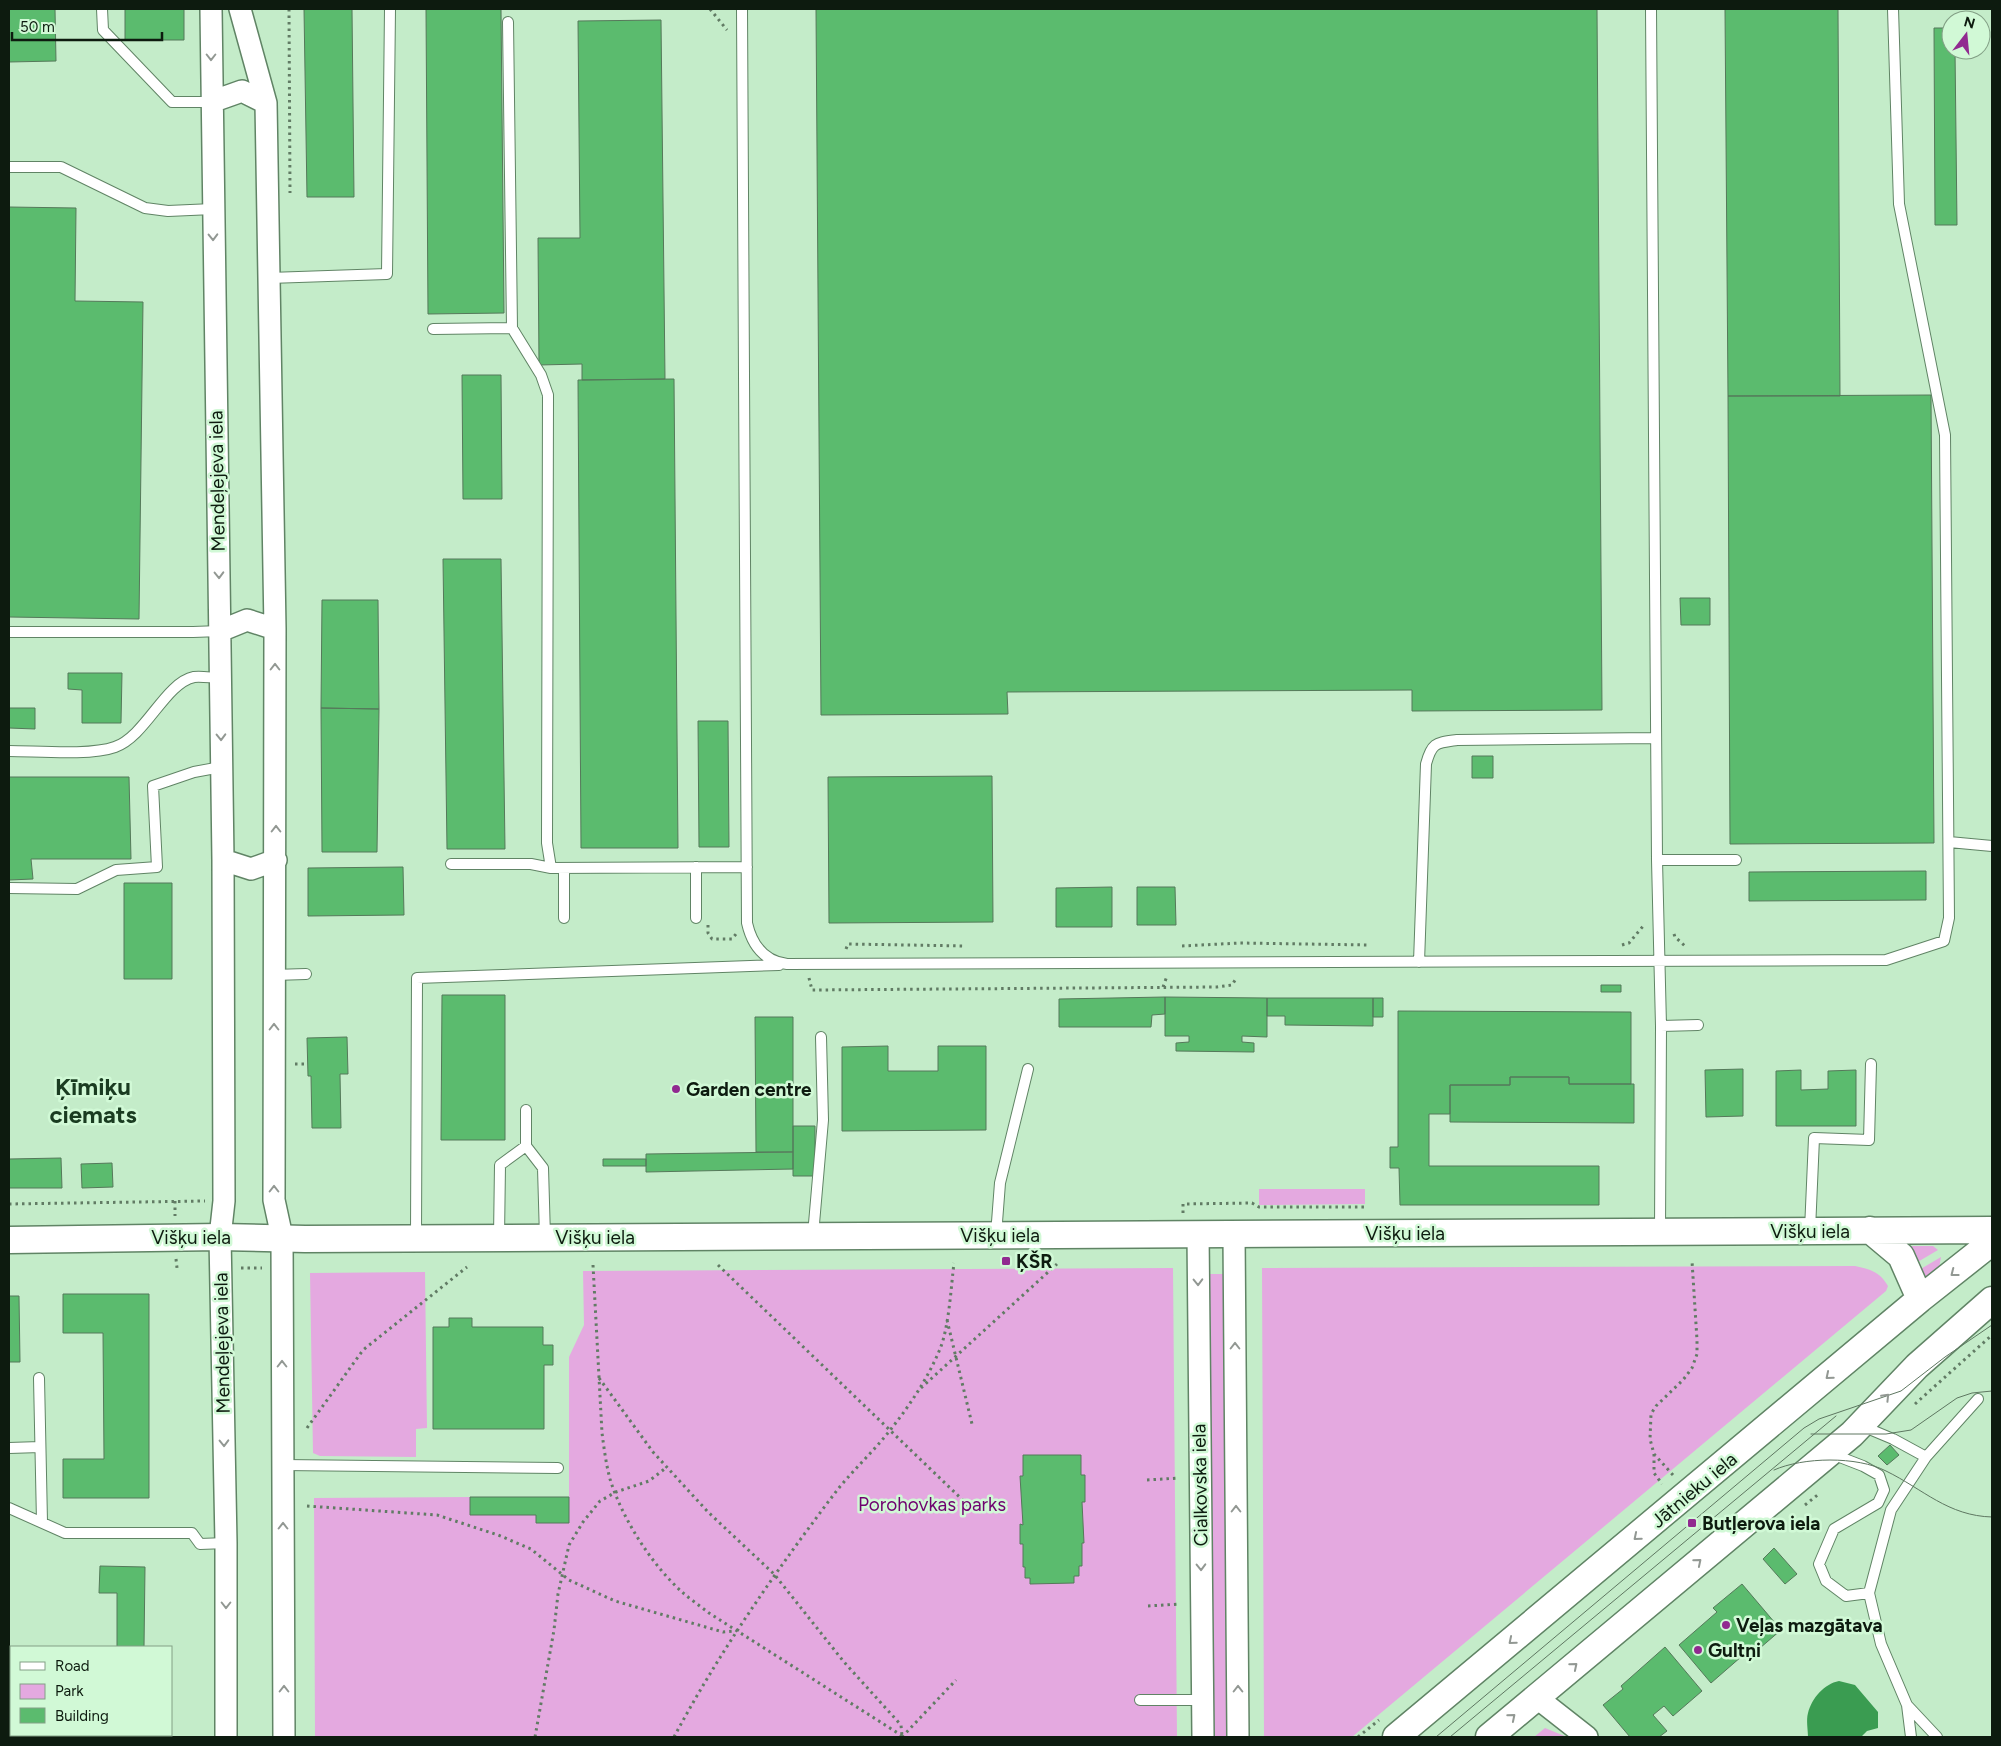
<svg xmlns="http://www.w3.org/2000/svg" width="2001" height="1746" font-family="Figtree,sans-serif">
<rect width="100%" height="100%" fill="#c4ecc9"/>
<!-- green -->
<path fill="#e4a9e0" d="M1259,1189H1365V1204L1259,1205Z
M1910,1246H1933L1938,1250L1916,1263Z
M1941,1257L1939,1268L1923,1279L1919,1270Z
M1855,1266C1870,1269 1880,1272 1888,1286L1886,1291L1352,1737H1264L1262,1268Z
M1173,1268L1177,1737H315L314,1498L470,1497V1514L536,1515V1523H569V1357L584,1325L583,1271Z
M425,1272L427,1428L416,1429V1457L320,1456L313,1453L310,1273Z
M1208,1274H1225L1228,1737H1211Z
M1545,1728L1567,1737H1534Z"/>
<!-- water -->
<path fill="#3a9c51" d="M1839,1681L1855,1685L1878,1712V1728L1867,1731L1861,1737H1808C1808,1730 1806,1720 1808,1713C1812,1698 1824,1684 1839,1681Z"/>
<!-- building -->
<path fill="#5bbb6e" stroke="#55795a" d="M9,9H55L56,61L9,62Z
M125,9H184V40H125Z
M304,9H352L354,197H307Z
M426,9H501L504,313L428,314Z
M816,9H1597L1602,710L1412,711V690L1007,692L1008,714L821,715Z
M1725,9H1838L1840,396H1728Z
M661,20L665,379L582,380V364L539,365L538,238H580L578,21Z
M1934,28H1951V50H1955L1957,225H1935Z
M9,207L76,208L75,301L143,302L139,619L9,617Z
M462,375H501L502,499H463Z
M674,379L678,848H581L578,380Z
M1931,395L1934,843L1730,844L1728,396Z
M443,559H501L505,849H447Z
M1680,598H1710V625H1681Z
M322,600H378L379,709L321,708Z
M68,673H122L121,723H82V690L68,689Z
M9,708H35V729L9,728Z
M321,708L379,709L377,852H322Z
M698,721H728L729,847H699Z
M1472,756H1493V778H1472Z
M992,776L993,922L829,923L828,777Z
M9,777H129L131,859H31L33,879L9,880Z
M403,867L404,915L308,916V868Z
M1926,871V900L1749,901V872Z
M124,883H172V979H124Z
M1112,887V927H1056V888Z
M1137,887H1175L1176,925H1137Z
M1601,985H1621V992H1601Z
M442,995H505V1140H441Z
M1165,997L1267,998V1037L1242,1036V1042L1254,1043V1052L1176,1051V1043L1189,1042V1036H1165Z
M1165,997V1014L1152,1015L1151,1027H1059V999Z
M1267,998H1373V1026L1285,1025V1016H1267Z
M1373,998H1383V1017H1373Z
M1398,1011L1631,1012V1084H1569V1077H1510V1085H1450V1114H1429V1166H1599V1205H1400L1399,1168H1390V1147H1398Z
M755,1017H793V1152H756Z
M347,1037L348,1074H340L341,1128H312L311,1076H308L307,1038Z
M888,1046V1071H938V1046H986V1130L842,1131V1047Z
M1743,1069V1116L1706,1117L1705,1070Z
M1801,1070V1090L1828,1089V1071L1856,1070V1126H1776V1071Z
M1510,1077H1569V1084H1634V1123L1450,1122V1085H1510Z
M793,1126H815V1176H793Z
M793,1152V1169L646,1172V1154Z
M61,1158L62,1188H9V1159Z
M603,1159H646V1166H603Z
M112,1163L113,1187L82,1188L81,1164Z
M63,1294H149V1498H63V1459H104L103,1333H63Z
M9,1296H19L20,1362H9Z
M449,1318H472V1327H543V1345H553V1365H544V1429H433V1327H449Z
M1890,1445L1899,1455L1887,1465L1878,1456Z
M1023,1455H1081V1475H1085V1502H1082L1084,1543H1082V1566H1079V1576H1074V1583L1030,1584V1578H1025V1567H1023V1544H1020V1524L1023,1525L1020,1476H1023Z
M470,1497H569V1523H536V1515H470Z
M1774,1548L1797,1574L1785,1584L1763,1559Z
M100,1566L145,1567L144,1647H117V1593H99Z
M1742,1584L1781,1630L1753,1654L1749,1650L1711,1683L1679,1645L1717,1612L1713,1608Z
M1665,1647L1702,1691L1673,1716L1664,1706L1653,1715L1667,1731L1659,1737H1630L1603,1705L1623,1689L1621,1686Z
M9,1709H11V1735H151V1737H9Z"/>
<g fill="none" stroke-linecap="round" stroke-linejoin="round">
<defs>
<path id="service" d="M102,9L103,30L172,102H211
M742,9L747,923C752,945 764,961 787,964L1886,960L1944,941L1949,918L1945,435L1899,204L1893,9
M1651,9L1657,860L1661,1026L1660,1231
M508,22L512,328L541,375L548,395L547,843L551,868
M9,167H61L145,208L168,211L213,209
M269,278L387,274L390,9
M433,329L512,328
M9,632H193L220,631
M9,751C36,751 90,756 115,747C146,736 165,683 194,677C202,676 212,678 220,678
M1949,842L1992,846
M1657,860H1736
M451,864H531L551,868L747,867
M696,867V918
M564,868V918
M9,888L77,889L116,870L157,867L153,786L194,772L221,767
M1419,962L1426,764C1432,742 1436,743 1457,740L1656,738
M274,975L306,974
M1661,1026L1698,1025
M526,1110V1146L543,1168L545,1237
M1810,1230L1814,1138L1869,1140L1871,1064
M813,1235L823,1120L821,1037
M996,1235L1000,1183L1028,1069
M416,1237L417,978L779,965
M499,1237L500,1165L526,1146
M39,1378L42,1522
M1862,1426L1893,1439L1926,1457L1978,1399
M9,1448L40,1447
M1832,1454L1863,1466L1879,1475L1884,1490L1878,1503L1834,1529L1819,1564L1826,1581L1846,1596L1869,1593
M283,1465L558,1468
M9,1508L65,1533H192L200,1544L226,1543
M1140,1700H1203
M1907,1705L1937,1737
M1911,1737L1907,1705L1881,1644L1869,1593L1891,1510L1926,1457"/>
<path id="minor" d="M211,9L223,860L224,1201L220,1237L226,1543V1737
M240,9L266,103L275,629L274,1200L282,1237L284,1737
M211,102L242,91L266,103
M220,631L247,620L275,629
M223,860L251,869L276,860
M1198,1233L1203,1737
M1234,1234L1238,1737
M1536,1697L1587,1737"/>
<path id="tertiary" d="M1870,1230L1901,1256L1920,1299
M9,1240L220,1237L305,1239L1992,1230
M1396,1737L1920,1299L1992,1242
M1489,1737L1852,1434L1917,1366L1992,1300"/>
</defs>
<!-- service casing -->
<use href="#service" stroke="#608465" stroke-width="12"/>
<!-- minor casing -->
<use href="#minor" stroke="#608465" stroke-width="24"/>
<!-- tertiary casing -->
<use href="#tertiary" stroke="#608465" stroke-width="29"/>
<!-- path -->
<path stroke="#617b64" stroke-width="3" stroke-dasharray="2.5 4" stroke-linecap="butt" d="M289,9L290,193
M710,9L727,30
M708,925V933L712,939H732L736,934
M1674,934L1675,937L1685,946
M1622,945L1629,943L1644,925
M1182,946L1240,943L1370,945
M846,949L848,944L966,946
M809,978L812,990L1217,987L1232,985L1237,977
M1163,987L1167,976
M295,1064H304
M175,1201V1216
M9,1204L205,1201
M1183,1213V1204L1252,1203L1259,1207H1366
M176,1259L177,1268
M593,1265L602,1433C604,1448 606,1464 610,1479C622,1518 651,1564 682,1592C690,1599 700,1606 709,1613L904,1737
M718,1265L971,1508
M241,1268H262
M947,1320L972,1424
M599,1378L653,1452L708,1512L774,1574L844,1662L901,1725L902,1736
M921,1388L1057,1264
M1915,1404L1992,1335
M307,1428L363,1350L467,1267
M1654,1454V1473L1662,1484
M1673,1475L1654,1454L1650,1439L1651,1414L1656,1406L1683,1380L1692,1368L1697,1354V1340L1692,1261
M1147,1480L1179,1478
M1805,1505L1820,1493
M307,1506L437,1515L498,1535L531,1549L569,1580L615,1601L723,1632L735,1631
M1148,1606L1180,1604
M535,1737L554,1630L558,1594L569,1545L583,1522L600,1501L616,1492L649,1481L667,1467
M674,1737C721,1649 778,1568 838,1489C855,1468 875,1450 891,1429C910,1405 928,1378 940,1349C949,1327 951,1287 954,1263
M902,1737L956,1680
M1358,1737L1379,1720"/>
<!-- service -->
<use href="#service" stroke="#fff" stroke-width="10"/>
<!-- minor -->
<use href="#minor" stroke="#fff" stroke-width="21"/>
<!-- tertiary -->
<use href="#tertiary" stroke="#fff" stroke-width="26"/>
<!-- tram -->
<path stroke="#5e7761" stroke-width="1" d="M1811,1434H1886L1911,1430L1957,1398L1972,1393L1992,1391
M1774,1470C1803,1457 1857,1456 1886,1471C1923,1489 1948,1516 1992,1517
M1436,1737L1804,1428L1819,1419L1901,1391L1945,1357L1992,1325
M1450,1737L1836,1416"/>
</g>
<!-- one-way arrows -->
<defs><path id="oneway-chevron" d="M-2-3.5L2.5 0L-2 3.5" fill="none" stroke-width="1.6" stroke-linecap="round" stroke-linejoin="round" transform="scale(1.25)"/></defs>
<g stroke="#929893">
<use href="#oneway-chevron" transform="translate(211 57) rotate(90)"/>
<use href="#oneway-chevron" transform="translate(213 237) rotate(89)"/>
<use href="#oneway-chevron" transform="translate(219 575) rotate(89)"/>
<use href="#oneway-chevron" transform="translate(275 667) rotate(-90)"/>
<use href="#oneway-chevron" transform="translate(221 737) rotate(89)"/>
<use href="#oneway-chevron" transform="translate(276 829) rotate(-90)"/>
<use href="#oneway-chevron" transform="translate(274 1027) rotate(-90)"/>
<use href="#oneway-chevron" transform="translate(274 1189) rotate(-90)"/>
<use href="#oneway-chevron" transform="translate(1954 1273) rotate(142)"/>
<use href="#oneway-chevron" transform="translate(1198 1282) rotate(89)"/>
<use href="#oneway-chevron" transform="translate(1235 1346) rotate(-90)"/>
<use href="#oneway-chevron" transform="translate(282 1364) rotate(-90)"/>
<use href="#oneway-chevron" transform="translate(1829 1376) rotate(140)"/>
<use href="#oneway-chevron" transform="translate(1886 1397) rotate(-46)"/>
<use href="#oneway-chevron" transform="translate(224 1443) rotate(89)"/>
<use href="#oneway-chevron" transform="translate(1236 1509) rotate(-90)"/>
<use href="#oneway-chevron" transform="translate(283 1526) rotate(-90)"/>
<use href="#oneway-chevron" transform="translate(1637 1537) rotate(140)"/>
<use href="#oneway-chevron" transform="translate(1698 1562) rotate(-40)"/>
<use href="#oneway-chevron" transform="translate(1201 1567) rotate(89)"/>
<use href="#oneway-chevron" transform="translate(226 1605) rotate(90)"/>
<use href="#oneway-chevron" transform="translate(1512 1641) rotate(140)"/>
<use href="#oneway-chevron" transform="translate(1574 1666) rotate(-40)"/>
<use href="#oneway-chevron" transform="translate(284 1689) rotate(-90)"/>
<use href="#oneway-chevron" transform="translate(1238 1689) rotate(-90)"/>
<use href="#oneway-chevron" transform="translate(1512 1717) rotate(-40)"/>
</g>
<!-- markers -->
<g fill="#912a90" stroke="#d1f9d6" stroke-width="2">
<circle cx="676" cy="1089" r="5"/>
<rect x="1001" y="1256" width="10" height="10" rx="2.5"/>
<rect x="1687" y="1518" width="10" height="10" rx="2.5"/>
<circle cx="1726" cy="1625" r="5"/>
<circle cx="1698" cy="1650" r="5"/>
</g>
<g text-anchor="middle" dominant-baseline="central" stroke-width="5" stroke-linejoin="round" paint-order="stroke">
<!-- street labels -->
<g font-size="19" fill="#0d1b0f" stroke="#d1f9d6">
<text transform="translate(217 481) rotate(-91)">Mendeļejeva iela</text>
<text x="1810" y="1231">Višķu iela</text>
<text x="1405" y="1233">Višķu iela</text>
<text x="1000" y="1235">Višķu iela</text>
<text x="191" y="1237">Višķu iela</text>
<text x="595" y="1237">Višķu iela</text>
<text transform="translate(222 1343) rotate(-91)">Mendeļejeva iela</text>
<text transform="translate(1200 1485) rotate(-91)">Cialkovska iela</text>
<text transform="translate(1694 1490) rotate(-40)">Jātnieku iela</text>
</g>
<!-- poi labels -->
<g font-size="19" font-weight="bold" fill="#0d1b0f" stroke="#d1f9d6" text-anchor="start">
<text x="686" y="1089">Garden centre</text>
<text x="1016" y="1261">ĶŠR</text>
<text x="1702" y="1523">Butļerova iela</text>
<text x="1736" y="1625">Veļas mazgātava</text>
<text x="1708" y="1650">Gultņi</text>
</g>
<!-- park labels -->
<g font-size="19" fill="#6f016f" stroke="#d1f9d6">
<text x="932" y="1504">Porohovkas parks</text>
</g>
<!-- district labels -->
<g font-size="24" font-weight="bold" fill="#1a3c21" stroke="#d1f9d6">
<text x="93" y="1086">Ķīmiķu<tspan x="93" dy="28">ciemats</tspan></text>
</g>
</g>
<!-- border -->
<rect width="2001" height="1746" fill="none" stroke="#0d1b0f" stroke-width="20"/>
<!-- legend -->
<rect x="10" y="1646" width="162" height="90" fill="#d1f9d6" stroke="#83a086"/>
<rect x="20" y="1662" width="25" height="8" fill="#ffffff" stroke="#83a086"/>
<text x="55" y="1671" font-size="15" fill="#0d1b0f">Road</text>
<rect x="20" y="1684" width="25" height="15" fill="#e4a9e0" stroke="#83a086"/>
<text x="55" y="1696" font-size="15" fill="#0d1b0f">Park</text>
<rect x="20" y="1708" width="25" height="15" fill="#5bbb6e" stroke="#83a086"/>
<text x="55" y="1721" font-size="15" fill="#0d1b0f">Building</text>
<!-- north arrow -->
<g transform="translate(1966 35) rotate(16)"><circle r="24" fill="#d1f9d6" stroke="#83a086"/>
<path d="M0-4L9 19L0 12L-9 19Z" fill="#912a90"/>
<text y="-8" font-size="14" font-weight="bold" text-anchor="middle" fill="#0d1b0f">N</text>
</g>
<!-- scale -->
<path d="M12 32v8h150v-8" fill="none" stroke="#0d1b0f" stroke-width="2.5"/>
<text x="20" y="32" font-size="15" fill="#0d1b0f" stroke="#d1f9d6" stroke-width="4" paint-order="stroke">50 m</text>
</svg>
